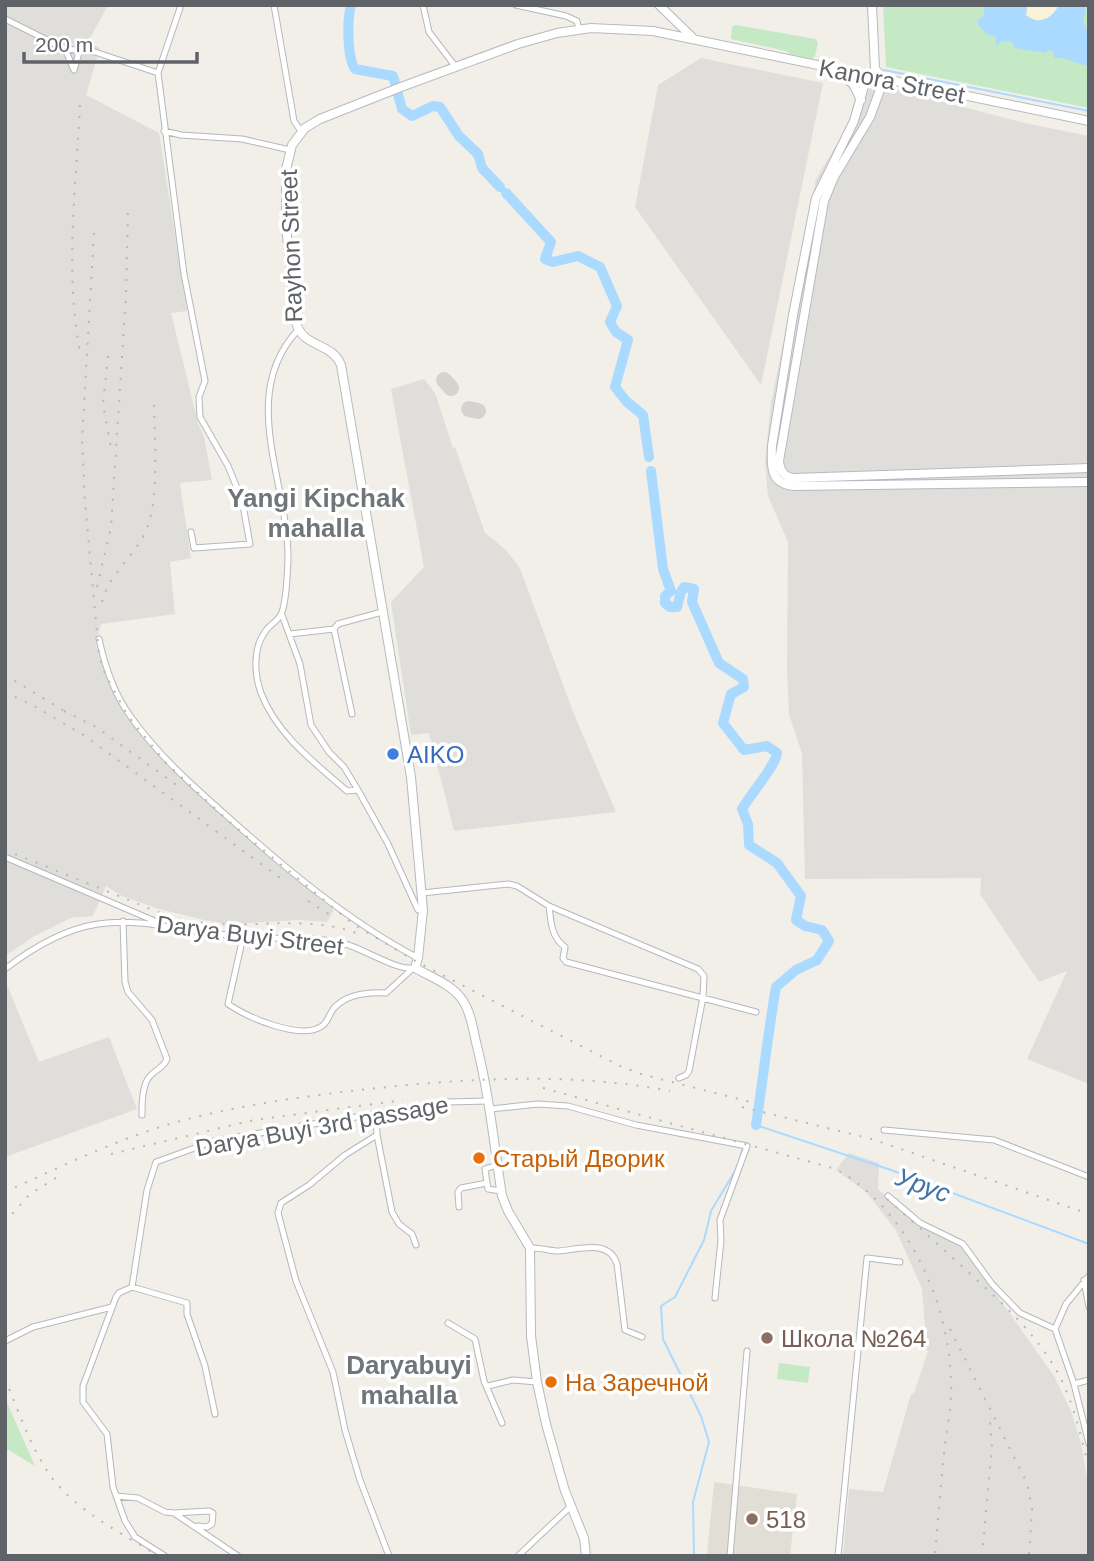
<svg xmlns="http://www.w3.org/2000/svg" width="1094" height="1561" font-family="Arial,sans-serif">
<rect width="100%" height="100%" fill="#f1efe8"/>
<!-- industrial -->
<path fill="#e0deda" d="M5,5H108L88,42L100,48L86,95L159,133L187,311L171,313L198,423L204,437L212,480L180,483L191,558L170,562L175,614L101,624L96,645L109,685L133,723L167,766L287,872L334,910L327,922L300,920L227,924L204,920L159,909L122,896L106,886L93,916L71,918L33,937L5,956Z
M701,58L823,83L761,385L635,207L658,85Z
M871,83L1029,124L1089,136V1084L1027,1059L1067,971L1039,982L980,894L981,878L805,879L802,753L789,715L787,671L788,542L768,496L765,461L771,403L816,179L835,147L856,127Z
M424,379L435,393L453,448L455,447L485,533L505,549L520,568L573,712L616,812L454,831L429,733L411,735L391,602L424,567L391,389Z
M5,980L39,1062L109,1037L137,1109L5,1157Z
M849,1153L879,1163L878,1189L920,1225L963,1247L1054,1376L1071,1411L1081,1443L1089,1490V1556H843L849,1489L883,1492L911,1394L914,1393L928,1351L924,1349L926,1340L922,1289L896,1230L866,1192L836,1170Z"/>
<!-- education -->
<path fill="#e1ded6" d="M714,1482L797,1494L790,1556H707Z"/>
<!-- green -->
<path fill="#c5e8c5" d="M883,5H1089V108L886,67Z
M736,25L815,39L818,43L815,56L812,59L790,54L786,51L731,39L732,27Z
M779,1363L810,1367L808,1383L777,1379Z
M5,1398L35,1466L5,1448Z"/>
<!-- sand -->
<path fill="#fbf3d9" d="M1059,5C1052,19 1038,26 1026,15L1027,7L1030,6Z"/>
<!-- water -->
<path fill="#aadaff" d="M984,5H1031L1027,7L1026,15C1038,26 1052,19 1059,5H1084L1086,12L1083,19L1089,38V66C1079,64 1062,56 1054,58L1053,51L1049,50L1045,53L1015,48L1012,42L1004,41L997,44L996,47V37L986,34L978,24V20L984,16Z"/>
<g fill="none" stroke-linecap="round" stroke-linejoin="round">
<!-- stream -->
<path stroke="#aadaff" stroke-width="2" d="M884,70L1089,111
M755,1129L756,1125L891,1170L1089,1244
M740,1159L742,1150
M694,1556L693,1502L709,1442L701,1416L663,1339L661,1306L675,1297L704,1240L711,1211L735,1171"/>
<!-- river -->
<path stroke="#aadaff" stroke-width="10" d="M351,5C347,19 347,57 355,69L393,76L402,109L412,116L433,106L440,107L459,136L478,154L482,168L500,187
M506,193L551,242L545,259L553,262L578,256L600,267L617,306L610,322L616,332L628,340L615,387L627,402L643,415L649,457
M651,471L663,569L671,591L665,596V603L670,607H677L681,592L684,587L694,589L692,602L719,663L743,679L744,687L731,694L723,723L744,750L767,746L777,753C776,765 750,795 742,809L748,824L749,845L777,863L801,896L796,920L805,926L822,930L829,941L817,960L796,970L776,987C768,1033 763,1079 756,1125"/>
<!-- taxiway -->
<path stroke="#d4d3d0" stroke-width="16" d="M444,380L451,388
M469,409L478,411"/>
<defs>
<path id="street" d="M181,5L158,73L184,274L205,381L199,397L200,417L228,466L242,500L250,544L194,548L191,532
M274,5L294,121L301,131
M423,5L429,32L455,66
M516,5L566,16L577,21L579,29
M5,19L65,49L74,70
M65,49L95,52L158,73
M74,70L80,49
M164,131L181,135L242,139L290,150
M298,330C237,395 289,483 288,560C287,576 287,597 282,612C280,620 269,625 265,632C253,648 254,674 261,693C277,735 315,763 347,791L358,790L388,844L418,910H423
M282,615L300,664L311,725L329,752L344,767L358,790
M334,629L352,714
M290,634L334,629L338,624L382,612
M99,639C105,667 114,694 131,717C158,755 192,785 227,816C286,869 348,921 418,958
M5,857L157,922
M422,893L508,884L517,886L549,906L698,969L704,976L703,997L689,1071L686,1075L679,1078
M549,906C551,922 551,937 565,947L563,958L566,962L756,1012
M123,921L125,982L128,992L152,1020L167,1059C164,1067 157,1069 151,1075C142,1083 142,1103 142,1115
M243,937L228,1004C247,1017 301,1041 322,1026C328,1022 329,1014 334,1008C347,994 369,992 386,993L411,970
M5,969C98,897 140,927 244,937C277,940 313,935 345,944C365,949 396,971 415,968
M490,1109L538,1104L568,1106L636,1125L747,1146L720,1220L721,1240L715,1298
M376,1115L377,1135L392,1212L399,1224L412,1234L416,1245
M884,1130L994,1140L1089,1177
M377,1135L345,1155L309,1185L281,1203L278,1213L296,1281L333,1372L345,1430L360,1480L389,1556
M487,1183L485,1169L497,1165
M888,1196L920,1223L963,1244L992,1284L1020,1313L1055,1329L1074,1384L1089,1444
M459,1207L458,1192L461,1188L487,1183L488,1189L501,1191
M530,1248C540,1247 549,1251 558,1251C578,1250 609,1238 617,1264L625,1330L642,1337
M1084,1280L1089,1307
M132,1287L187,1303V1314L205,1366L215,1414
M448,1323L475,1339L484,1381L502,1423
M1055,1329L1066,1304L1089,1276
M5,1341L33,1327L112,1307
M1074,1384L1089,1380
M488,1386L513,1380L537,1382
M116,1496L138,1498L165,1512L174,1513L238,1556
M174,1513L209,1511L213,1513L212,1524L207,1527L197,1526
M165,1556L135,1537L125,1521L113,1487L107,1434L83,1402V1386L116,1297L119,1293L132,1287L147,1190L156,1162L214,1141L295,1127L447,1102L489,1101
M518,1556L572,1505
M730,1556L747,1351
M838,1556L867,1258L900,1262"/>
<path id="secondary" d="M659,5L692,37
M872,5L875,69L884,79L870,117L834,177L824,201L779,461C780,471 784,477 794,478L1089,468
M837,71L853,84L861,100
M867,76L854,121L816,198L793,315L772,446C771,466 770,484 794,486L1089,482
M586,1556L584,1538L565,1491L546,1424L537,1382L531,1336L530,1248L508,1211L502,1196C494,1144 489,1093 476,1042C473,1029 471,1013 463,1001C453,985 431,977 415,968L418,958L423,910L411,777L341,365C332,342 302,348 296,322L286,226V170L292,145L305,128L320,119L401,87L518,44L557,33L591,28L653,31L1089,121"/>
</defs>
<!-- street casing -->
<use href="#street" stroke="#b5b8bc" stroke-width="7"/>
<!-- secondary casing -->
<use href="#secondary" stroke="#b6babf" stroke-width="10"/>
<!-- street -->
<use href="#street" stroke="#fff" stroke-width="5"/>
<!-- secondary -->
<use href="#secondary" stroke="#fff" stroke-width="8"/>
<!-- rail -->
<path stroke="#b6b7b8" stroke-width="2" stroke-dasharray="2 9" stroke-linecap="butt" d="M80,105C76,188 64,275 81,357
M94,233L82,440L85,502L99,655L105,674L128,716L166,763L233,825L353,924L417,962L622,1067L641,1074L754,1103
M108,356L103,404L111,448
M97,587L111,527L126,295L128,211
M102,602C109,573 136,556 147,528C160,495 154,436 154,399
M5,675L71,715
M5,692L34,706L82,734L286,882
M64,711L96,727L178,786
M5,850C43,865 81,881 119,896C142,905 166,917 190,921C247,931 305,913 359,934
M308,901L334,917
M543,1088L836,1169C907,1209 949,1301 951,1381C952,1402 948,1423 945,1444C941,1481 938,1519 935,1556
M742,1107L872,1139L1089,1214
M111,1154L254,1120L403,1100
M5,1192C60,1167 115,1140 173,1123C231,1107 291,1098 351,1091C455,1079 566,1071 670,1091
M887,1199C914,1223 940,1246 966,1270C1001,1302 1035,1332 1058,1373C1074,1404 1081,1436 1089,1469
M5,1222L30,1194L59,1176
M950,1329L1027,1483L1032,1509L1029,1556
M5,1379C19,1412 31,1449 52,1478C78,1512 122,1533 158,1556
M982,1556L992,1447L990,1419"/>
</g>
<!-- markers -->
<circle fill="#3f7fe0" stroke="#fff" stroke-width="2.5" cx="393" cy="754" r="7"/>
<g fill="#e8710a" stroke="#fff" stroke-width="2.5">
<circle cx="479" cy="1158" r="7"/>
<circle cx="551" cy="1382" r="7"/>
</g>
<g fill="#8d6e63" stroke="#fff" stroke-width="2.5">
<circle cx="767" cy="1338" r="7"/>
<circle cx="752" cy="1519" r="7"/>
</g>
<g text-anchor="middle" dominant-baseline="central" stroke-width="7" stroke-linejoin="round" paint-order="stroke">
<!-- street labels -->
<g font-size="24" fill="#5f6368" stroke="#fff">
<text transform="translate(892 81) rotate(11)">Kanora Street</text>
<text transform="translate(291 246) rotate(-92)">Rayhon Street</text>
<text transform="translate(250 935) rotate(7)">Darya Buyi Street</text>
<text transform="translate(322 1126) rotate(-10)">Darya Buyi 3rd passage</text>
</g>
<!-- shop labels -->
<g font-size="24" fill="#366cbe" stroke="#fff" text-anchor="start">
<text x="407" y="754">AIKO</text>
</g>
<!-- food labels -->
<g font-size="24" fill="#c56008" stroke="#fff" text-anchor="start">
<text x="493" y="1158">Старый Дворик</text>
<text x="565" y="1382">На Заречной</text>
</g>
<!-- education labels -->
<g font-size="24" fill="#785e54" stroke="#fff" text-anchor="start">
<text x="781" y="1338">Школа №264</text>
<text x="766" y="1519">518</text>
</g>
<!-- neighbourhood labels -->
<g font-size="26" font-weight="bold" fill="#70757a" stroke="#fff">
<text x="316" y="498">Yangi Kipchak<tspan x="316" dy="30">mahalla</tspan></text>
<text x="409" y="1365">Daryabuyi<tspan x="409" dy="30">mahalla</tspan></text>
</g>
<!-- water labels -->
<g font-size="26" font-style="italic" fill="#4174aa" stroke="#fff">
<text transform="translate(923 1185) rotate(20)">Урус</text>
</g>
</g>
<!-- border -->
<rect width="1094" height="1561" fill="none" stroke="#5f6368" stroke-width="14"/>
<!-- scale -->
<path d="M24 52v10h173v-10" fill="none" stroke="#5f6368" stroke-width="3.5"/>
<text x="35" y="52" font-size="21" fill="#5f6368" stroke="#ffffff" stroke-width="5" paint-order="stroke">200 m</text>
</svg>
